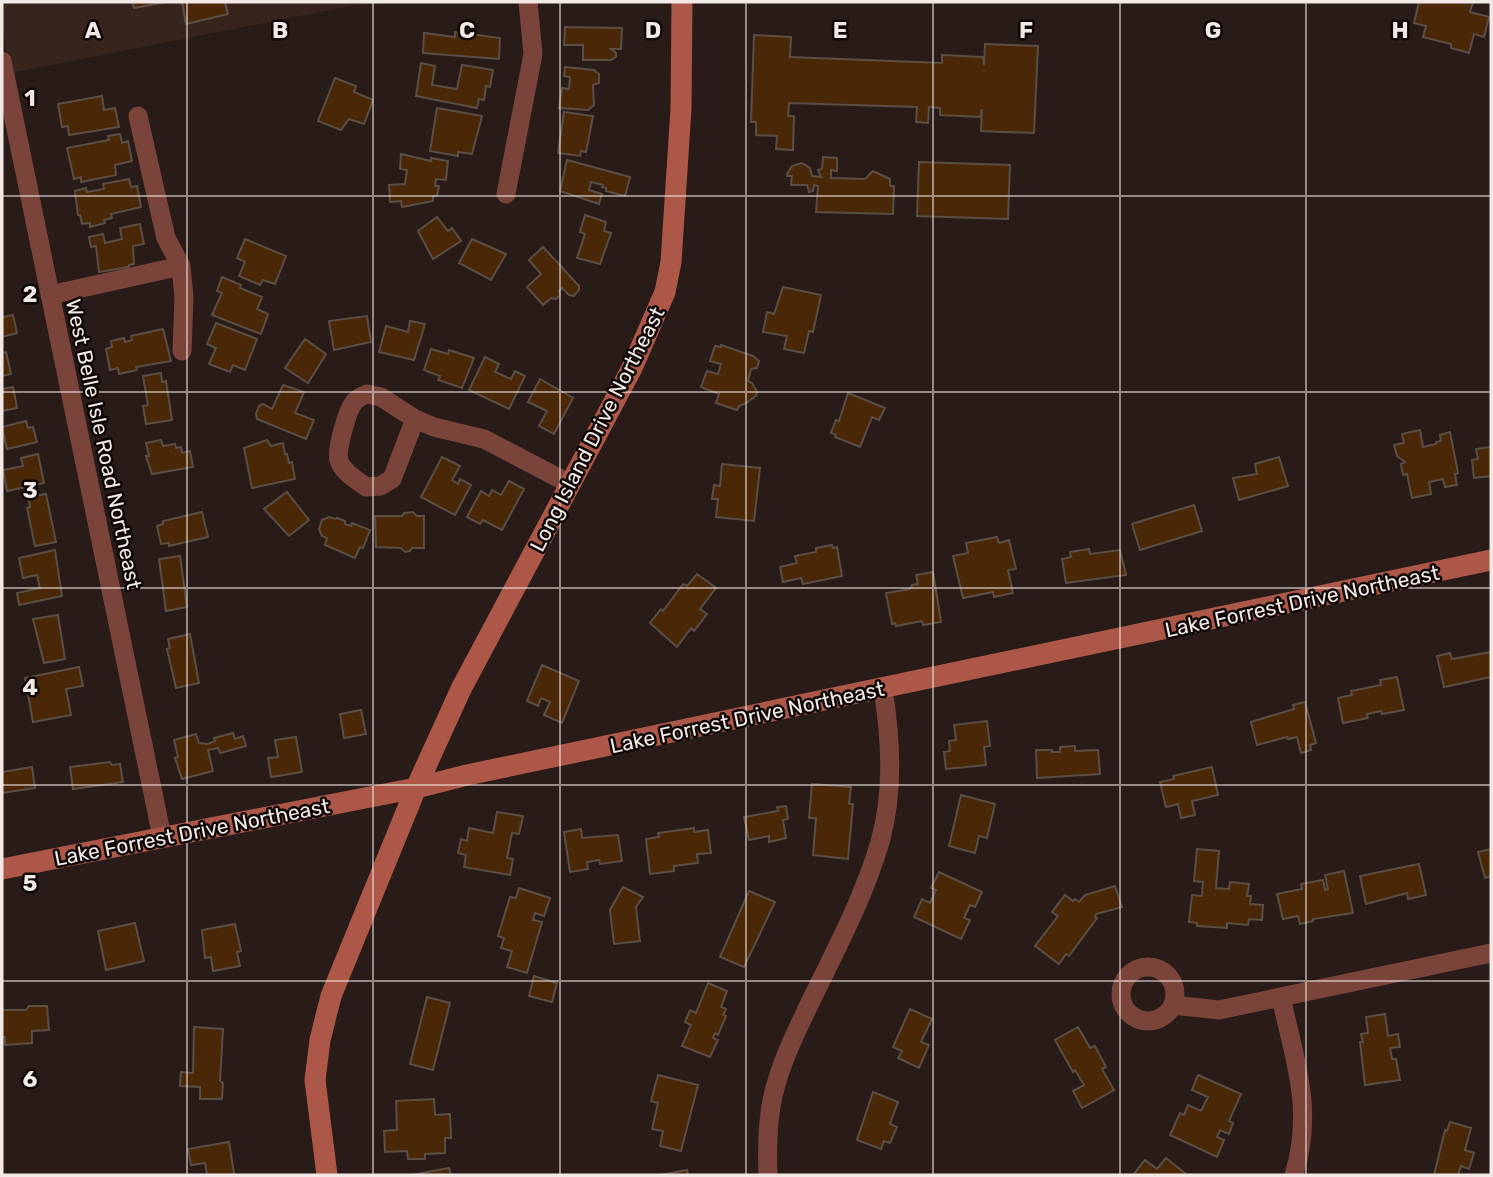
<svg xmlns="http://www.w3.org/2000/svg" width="1493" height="1177" font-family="Rubik,sans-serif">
<rect width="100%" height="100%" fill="#291c18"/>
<!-- built -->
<path fill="#37241d" d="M2,2H409L355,5L11,73L2,29Z"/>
<!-- building -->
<path fill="#492707" stroke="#5a4e45" stroke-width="2" d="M133,2H166L134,8Z
M182,2H225L228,14L186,24Z
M1419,2H1473L1470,12L1489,17L1484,37L1474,34L1469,53L1451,48V44L1423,37L1426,26L1414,23Z
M565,27L622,28L621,49H611L616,53V57L611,60H583V45H564Z
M455,32L500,38L499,59L423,53L424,33L455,37Z
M754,35L791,37L790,57L942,63V55L983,57L984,65L985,44L1038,46L1034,133L981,131L982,109L980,117L940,115V108L929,107L928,123L916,122L917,107L789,103L788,116H794L793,150L776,149L777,136L756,135V122H751Z
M421,63L435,66L432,85L457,89L462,65L493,70L490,87L486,86L484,100L479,99L477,108L416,96Z
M565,67L594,70L599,74V83L593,85L594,105L588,110L559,108L562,88L569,89L570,77L564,76Z
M335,78L356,86L354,92L373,100L364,124L349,119L341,130L318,121Z
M102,96L104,110L115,108L119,127L69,135L68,126L62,127L58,104Z
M437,108L482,116L472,154L458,152V156L430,151Z
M564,112L593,116L586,152L581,151L580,156L558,153Z
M120,134L122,143L128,141L132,161L115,165L116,175L81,182V177L74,179L67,148L109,140L108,136Z
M401,154L431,161V158L448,161L446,180L436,179L435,186H439L437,196H433V201L402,207L401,201L390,202L389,185L405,184L407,170L400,169Z
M823,157L837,158V171L831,170V178L865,179L873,171L890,179V186H894L893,214L816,212L818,186L814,185L813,191L809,192L807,185H791L792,176H787V174L792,166L802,163L810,168L812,176L821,177L818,170L822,169Z
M567,160L630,177L625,196L606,191V188L602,187L603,185L591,182L589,190L602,194L599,204L560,191Z
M919,162L1010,165L1008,219L917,216Z
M129,179L131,187L137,186L141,207L111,214L112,218L104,220L105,223L90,227V223L82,224L80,215H78L75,191L86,188L87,192L104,189L103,184Z
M585,215L606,222L604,231L611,233L600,264L577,258L585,234L580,232Z
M437,217L448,231L452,228L461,241L433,259L418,231Z
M140,224L144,244L133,246L134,264L129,265V267L99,272L96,246L91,247L89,237L103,234L105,243L122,239L120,228Z
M245,239L286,256L275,284L263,280L260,285L239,276L245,262L237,258Z
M472,239L506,254L491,280L459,263Z
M543,247L579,286V290L574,296L569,295L562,288L559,291L560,295L556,299L551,298L543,305L527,287L541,274L529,260Z
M222,277L241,285L240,288L262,297L257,309L268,314L261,334L212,315L222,293L217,291Z
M783,287L821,295L813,332L809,331L804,353L784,349L787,336L763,332L767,312L774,314Z
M2,313L3,317L13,315L17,333L2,337Z
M367,316L371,342L334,350L329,321Z
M410,321L425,324L414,360L379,352L386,326L408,332Z
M216,323L257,339L245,370L233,365L230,372L209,364L216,348L207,344Z
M163,329L171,361L136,367L137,370L119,374L118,368L110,370L106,349L112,347L111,341L124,338L125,342L132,340L131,336Z
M305,339L326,354L308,383L285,368Z
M721,345L753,356L759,361L757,368L751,369L748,381L752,383L757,392L756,396L746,403L739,406L737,410L716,403L719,394L701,387L707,371L718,374L721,364L710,361L715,346L721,347Z
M431,349L448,354L449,350L474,358L462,388L438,380L440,376L424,370Z
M6,352L11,374L2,376V353Z
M485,357L499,364L495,372L511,379L515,371L525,376L509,409L469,390Z
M161,373L162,382L166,381L172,420L146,424L143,406L148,405L143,376Z
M540,379L573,398L554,434L539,426L547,411L528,402Z
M283,385L304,392L295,413L314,420L306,439L257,419L256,414L259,406L263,404L272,409Z
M13,387L17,408L2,411V389Z
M848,393L885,408L879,420L872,417L860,447L835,437L836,435L831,433L836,420L839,421Z
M26,421L28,428L33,427L37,442L7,449L2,427Z
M1420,430L1423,447L1436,444V442L1441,441L1440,435L1450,432L1458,473L1455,474L1457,485L1445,487L1443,479L1429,482L1431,494L1412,498L1407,474L1403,475L1401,464L1405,462L1397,456L1394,445L1404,443L1402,434Z
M161,440L163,446L175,444L176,448L181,447L182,453L190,451L193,467L152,474L146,456H149L146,443Z
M267,440L271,446L283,443L285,454H287L289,463L292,462L295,479L252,488L244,448Z
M1491,447V476L1474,478L1472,460L1478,459L1476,449Z
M38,454L44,483L7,491L3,470L23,466L21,458Z
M442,457L460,466L452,480L458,484L460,479L471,485L455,515L421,497Z
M1279,457L1288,486L1239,500L1233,478L1257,474L1255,464Z
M722,464L760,468L754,521L716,517L718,499H712L714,485L720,486Z
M509,481L524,489L502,530L483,520L480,524L467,517L481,491L489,496L492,490L501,495Z
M287,492L309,520L289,536L264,509Z
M46,494L56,542L35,546L27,508L30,507L28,497Z
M1194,505L1202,531L1140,550L1132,524Z
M202,512L208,537L169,546V543L161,544L157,526L163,524V521Z
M413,512L417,516H424V548H412L410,551L405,552L401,548L376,547L375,516H402L404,513Z
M329,517L336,519L337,518L345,521V524L351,526L352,523L370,530L363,548L360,547L355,558L325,545L327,538L322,536L319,529L322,520Z
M997,537L999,543L1009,540L1016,569L1008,570L1013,593L994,597L993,592L963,598L953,556L968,553L966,543Z
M832,545L833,548L837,547L842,576L803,584L801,578L783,582L780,567L797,563L795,556L816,552V548Z
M1089,549L1090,554L1120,550L1126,575L1066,583L1062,559L1071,557L1070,552Z
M55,550L62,596L19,605L17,593L40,588L37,575L23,578L19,558Z
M180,556L187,607L166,611L159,559Z
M933,572L941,622L923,625L922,621L896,626L895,623L892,624L886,593L910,589L912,585L918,584L916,575Z
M697,574L716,588L700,609L707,614L694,631L691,628L677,647L650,623L661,609L663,611L683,584L687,586Z
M58,615L65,659L44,663L33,619Z
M190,634L199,683L176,688L167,649L170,648L168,639Z
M1491,652V677L1444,687L1437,656L1450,653L1452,659Z
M542,665L579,681L562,723L544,715L550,702L541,698L538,706L527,701Z
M79,667L83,686L66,689L71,715L33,722L25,678Z
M1397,677L1404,710L1382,714L1381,711L1367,714L1368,718L1343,723L1338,698L1352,695L1351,691L1381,685L1380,680Z
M1305,702L1316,743L1310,745L1311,750L1301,753L1297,737L1288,739L1287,737L1257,745L1251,722L1294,709L1293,705Z
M361,710L366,734L344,738L340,714Z
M987,721L990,746L984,747L986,765L946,769L944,752L950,751L949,741L956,740L954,725Z
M233,733L235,739L243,736L246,746L220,753L218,748L208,750L213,771L182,779L175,758L178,757L174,740L196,734L199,743L208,744L215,741L214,738Z
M296,737L302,772L271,777L268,758L278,757L275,740Z
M1075,746V751L1098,750L1100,774L1037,778L1036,750H1052V752H1060V747Z
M110,762L112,765L120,764L123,782L73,789L70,767Z
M32,767L35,788L2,793V772Z
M1212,767L1218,795L1192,801L1195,815L1181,818L1178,804L1166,807L1160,782L1174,779L1173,776Z
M812,784L851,787L849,804H853L848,859L813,855L816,818H809Z
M961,795L995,804L987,838L979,836L975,853L949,846Z
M786,806L788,819L783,820L786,838L769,842V836L749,840L744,817L778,811L777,807Z
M497,812L523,816L519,834L512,833L507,858L513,859L510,875L464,867L466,855L458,853L461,839L467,841L469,828L493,833Z
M694,828V832L708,830L711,853L697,854L698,863L674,866V871L650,874L646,839L659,837L658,833Z
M581,829L582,838L618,835L622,861L600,864L599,860L587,862L588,869L570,872L564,832Z
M1197,849L1219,851L1216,888L1229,889L1230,882L1249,884L1247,896H1251L1250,904L1263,905L1262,920L1249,919L1248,925L1227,923V928L1197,926V923L1189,922L1192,895L1202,896L1203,882L1194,881Z
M1491,849V876L1485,878L1478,852Z
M1419,864L1426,895L1408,899L1407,893L1366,904L1360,876Z
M1344,871L1353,913L1313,919V921L1300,924L1298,916L1283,919L1277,894L1302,889L1301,884L1323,880L1325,890L1328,889L1325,875Z
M939,872L982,892L975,907L970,905L964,918L970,920L961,939L914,917L922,899L930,903L936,890L931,888Z
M1115,886L1122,907L1096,914L1095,917L1097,918L1069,956L1066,954L1059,964L1035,946L1058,916L1052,912L1065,895L1073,901L1075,899L1079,902L1085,895Z
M623,887L643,897L636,907L640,941L614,944L610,910Z
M519,888L550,898L544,916L535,913L533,920L542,922L527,973L507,967L512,951L501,948L504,938L498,936L510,897L516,898Z
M749,891L775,902L744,967L720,957Z
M135,923L144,961L106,970L98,931Z
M235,924L241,951L237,952L240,966L213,971L211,957L205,958L202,930Z
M534,976L557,983L552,1002L529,996Z
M708,983L727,991L721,1007L726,1009L723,1015L726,1016L718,1035L715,1033L713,1038L718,1040L710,1057L682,1046L691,1025L685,1022L690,1010L696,1013Z
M427,997L450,1003L433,1070L410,1064Z
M29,1006H47L49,1030L32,1031V1043L5,1045V1037H2V1010H26Z
M910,1009L932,1019L921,1042L929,1045L919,1068L898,1058L902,1051L893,1047Z
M1385,1014L1388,1036L1398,1034L1400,1047L1390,1048L1392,1059H1396L1400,1080L1365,1085L1360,1042H1363L1361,1034L1368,1033L1366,1017Z
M194,1027L223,1029L220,1081L223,1083L222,1099H200V1087L180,1086L181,1072L193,1073Z
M1078,1027L1090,1048L1095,1046L1106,1067L1102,1069L1114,1090L1082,1108L1073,1091L1084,1085L1075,1070L1073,1072L1055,1040Z
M658,1075L698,1085L681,1151L660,1146L663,1131L652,1129L658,1103L651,1101Z
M1198,1075L1241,1094L1229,1121L1233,1123L1229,1134L1220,1130L1217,1137L1224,1140L1217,1157L1170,1135L1180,1113L1184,1115L1188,1105L1201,1111L1208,1097L1192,1090Z
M873,1092L898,1102L890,1124L897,1127L890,1143L884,1141L881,1149L857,1140Z
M434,1099L435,1115L450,1114L451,1138H445V1153L425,1154V1159H408L407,1151L385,1152L384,1131L397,1130L396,1101Z
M1450,1122L1471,1128L1465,1150L1474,1153L1469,1169L1461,1166L1458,1175H1434L1445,1130L1447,1131Z
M229,1142L234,1173L232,1175H207L205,1163L191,1165L188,1149Z
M1166,1158L1186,1174L1185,1175H1133L1145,1160L1157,1169Z
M449,1168L451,1175H412Z
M687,1170L688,1175H660Z"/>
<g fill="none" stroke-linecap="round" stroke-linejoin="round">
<!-- street -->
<path stroke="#7a443a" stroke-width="19" d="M2,61L162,837
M138,116L166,238L181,266L184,297L182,351
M506,194L533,54L528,2
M50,295L181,266
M367,394L381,397L415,419L392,479L380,486L366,487C357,480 342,472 339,460C336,450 347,411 354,402C357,398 362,396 367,394Z
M415,419L434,427L484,439L570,484
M1121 994a27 27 0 1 1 54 0a27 27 0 1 1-54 0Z
M1281,997C1295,1062 1314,1109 1294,1175
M1173,1005L1219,1010L1491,953
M768,1175C767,1149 767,1122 773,1096C780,1065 794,1036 808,1007C834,953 863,900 880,842C894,792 891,740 883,689"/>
<!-- secondary -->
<path stroke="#ad5748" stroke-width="21" d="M2,869L416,788L467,775L1491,560
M327,1175L315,1080L320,1040L331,996L416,788L461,689L632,368L665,292L671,262L681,109L682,2"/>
</g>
<!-- grid -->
<path fill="none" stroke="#f2e8e5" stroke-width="2" stroke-opacity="0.55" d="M187,2V1175M373,2V1175M560,2V1175M746,2V1175M933,2V1175M1120,2V1175M1306,2V1175M2,196H1491M2,392H1491M2,588H1491M2,785H1491M2,981H1491"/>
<g text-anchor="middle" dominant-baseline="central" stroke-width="5" stroke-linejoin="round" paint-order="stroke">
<!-- street labels -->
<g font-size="21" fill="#f2e8e5" stroke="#0d0806">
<text transform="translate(597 429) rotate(-63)">Long Island Drive Northeast</text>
<text transform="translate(104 444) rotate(78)">West Belle Isle Road Northeast</text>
<text transform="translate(1302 601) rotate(-12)">Lake Forrest Drive Northeast</text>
<text transform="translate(747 717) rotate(-12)">Lake Forrest Drive Northeast</text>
<text transform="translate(192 832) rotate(-11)">Lake Forrest Drive Northeast</text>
</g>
</g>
<g font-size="23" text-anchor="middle" font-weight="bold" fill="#f2e8e5" stroke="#0d0806" stroke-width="5" stroke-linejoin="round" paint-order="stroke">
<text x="93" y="38">A</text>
<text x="280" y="38">B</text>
<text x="467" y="38">C</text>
<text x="653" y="38">D</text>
<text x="840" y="38">E</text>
<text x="1026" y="38">F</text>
<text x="1213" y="38">G</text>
<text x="1400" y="38">H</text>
<text x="30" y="106">1</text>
<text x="30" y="302">2</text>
<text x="30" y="498">3</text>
<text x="30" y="695">4</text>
<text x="30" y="891">5</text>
<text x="30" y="1087">6</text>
</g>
<!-- border -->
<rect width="1493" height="1177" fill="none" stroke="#f2e8e5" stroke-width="7"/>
</svg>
